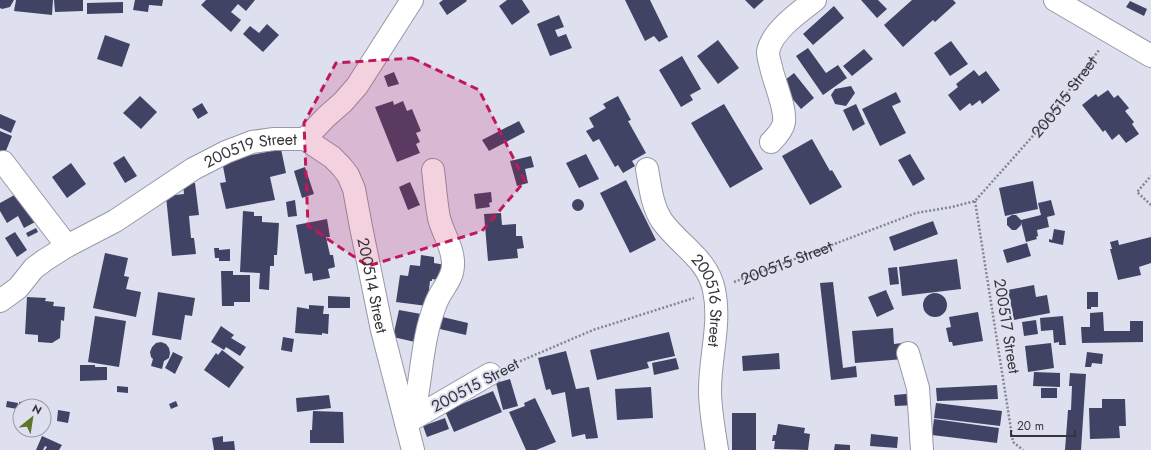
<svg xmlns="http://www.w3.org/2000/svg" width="1151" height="450" font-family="Jost,sans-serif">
<rect width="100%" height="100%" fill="#dee0f0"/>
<!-- building -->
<path fill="#414364" d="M0,0H14L10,7L2,9L0,8Z
M16,0H53L52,15L14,11Z
M54,0H83V11L55,12Z
M135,0H163L162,6L149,5L148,12L133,10Z
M206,0H255L246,11L238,4L231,12L241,20L231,32L201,5Z
M443,0H466L467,1L447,15L439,3Z
M507,0H522L530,12L512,25L499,6Z
M625,0H650L668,37L659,42L654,36L645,41Z
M745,0H764L754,9Z
M861,0H878L887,9L877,18Z
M912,0H953L956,3L935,22L933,20L903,47L884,25Z
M1130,1L1147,9L1144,16L1126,7Z
M123,2V13L87,14V3Z
M834,6L844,18L813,45L803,34Z
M559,15L564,27L555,30L558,37L566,34L572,48L550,56L537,24Z
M267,24L279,35L263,52L243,34L250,26L259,33Z
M105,35L130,44L122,67L97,59Z
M718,40L739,68L718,84L697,56Z
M951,41L968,64L950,76L934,53Z
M808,48L826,73L838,65L847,78L823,95L796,56Z
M864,49L873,59L852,76L843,66Z
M682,56L701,89L690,95L693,100L681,107L659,70Z
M974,70L979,76L986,71L1000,90L982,104L980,100L972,106L970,103L960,111L948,95L958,87L956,84Z
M394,72L399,84L388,87L384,76Z
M794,73L814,98L801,109L780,84Z
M851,86L855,93L846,106L835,104L831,95L835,89Z
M1108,90L1114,98L1118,95L1129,108L1125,111L1134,122L1132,124L1139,134L1126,143L1119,134L1112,140L1105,130L1103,132L1082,105L1096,94L1098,97Z
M896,92L901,102L892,106L906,133L880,146L862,109Z
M140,96L157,112L141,129L123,113Z
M618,96L631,120L628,121L646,153L632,161L635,166L623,173L618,165L615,167L599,139L593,142L586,131L594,127L589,118L606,108L603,104Z
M393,101L394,105L403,101L407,111L412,109L421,131L416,133L420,142L416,144L420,153L397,162L375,107Z
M202,103L208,113L198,119L192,109Z
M724,104L763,169L730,188L691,123Z
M856,104L865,124L853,131L843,110Z
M0,114L16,121L11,133L0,128Z
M519,121L525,132L489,151L482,140Z
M0,131L12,136L3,158L0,157Z
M812,139L830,171L832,170L842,187L810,205L782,156Z
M281,149L286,173L270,177L275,200L226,209L220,183L226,182L222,161Z
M586,154L599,179L579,188L566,163Z
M910,154L925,179L913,186L898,160Z
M124,156L137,176L125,183L113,163Z
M531,156L534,167L525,169L528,183L517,186L510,161Z
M71,163L86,184L67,198L52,177Z
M305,167L314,194L302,198L294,171Z
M626,180L656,240L630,253L600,193Z
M1033,181L1038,209L1005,216L999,188Z
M410,182L420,205L408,210L399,187Z
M195,183L199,215L189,216L191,238H194L196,254L172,256L166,196L184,194L183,184Z
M491,192L492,202L489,203L490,207L476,209L474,194Z
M18,193L35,222L24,228L18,216L7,223L0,211V203Z
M572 205a6 6 0 1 1 12 0a6 6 0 1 1-12 0Z
M295,200L297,216L288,217L286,202Z
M1051,200L1055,215L1047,217L1049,227L1037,230L1038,236L1036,237L1037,239L1026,242L1021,222V225L1016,230H1012L1007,225V218L1012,215H1016L1021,220L1041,215L1038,203Z
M243,211L254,212V216H262V222L279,223L277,255H274V266H270L269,290L259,289L260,273L240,272Z
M501,213L502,225L516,224V236H522L524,248L517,249L518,258L488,261L484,214Z
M327,219L330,237H326L330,255H333L335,267L328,269L330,278L313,281L312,273L305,274L296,225Z
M933,221L938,234L894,251L889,237Z
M36,228L38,232L28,237L26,233Z
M1054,229L1065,231L1063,245L1049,242V239L1052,240Z
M15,232L27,250L17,257L5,238Z
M1151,237V263L1139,267L1141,275L1118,280L1110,249H1112L1110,242L1118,240L1119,245Z
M1027,243L1031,256L1007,263L1003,250Z
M214,248H219V250L230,249V261H219V258H215Z
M105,253L128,258L124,276L129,277L126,289L141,292L136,317L93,308Z
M421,255L434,257V263L445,265L443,281L432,279V281H430L427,306L396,302L400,275L408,276L410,265L420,266Z
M957,259L961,289L902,296L899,267Z
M897,267L899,284L890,285L888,268Z
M221,271H233V275H250V302H234V306H222Z
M833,282L843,368L856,366L857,377L831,380L820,283Z
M1034,285L1036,297L1047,295L1050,313L1014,320L1008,290Z
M886,290L894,309L877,317L868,297Z
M158,292L195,298L192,316L185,315L181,340L152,335Z
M1087,292H1098V307H1091V309H1087Z
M923 305a12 12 0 1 1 24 0a12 12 0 1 1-24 0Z
M328,296L350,297V308H328Z
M27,297L46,298L45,301L54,302L53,306L65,307L64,321L61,320L60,338L52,343L38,342V335L25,334Z
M309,305L324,306L323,314H329L328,334L322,333V335L295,333L297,307L309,309Z
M399,310L421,314L415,342L393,337Z
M978,312L983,341L953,346L952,342H949L946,328L951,327L949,317Z
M1103,312L1104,331H1130V321H1143V342L1082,343L1081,327H1090V313Z
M434,315L468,323L466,335L431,327Z
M95,316L126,321L119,367L88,362Z
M1063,316L1066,345H1059V342L1054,343L1053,330L1041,331L1040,318Z
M1036,320L1038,334L1024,336L1022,322Z
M221,326L234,335L231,338L246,347L240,356L226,347L224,350L211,342Z
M893,328L894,344L902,343L904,359L855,363L852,331Z
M669,332L675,356L647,362L649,368L597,380L590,350Z
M283,337L294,339L292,352L281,350Z
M161,342L166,344L169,348L170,353L169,358L164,361L162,369L151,366L153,359L151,357L150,352L152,347L156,343Z
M1051,343L1054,368L1028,372L1025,346Z
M222,350L244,367L229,388L204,370L216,353L218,355Z
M566,351L576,389L589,387L598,438L586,439L585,434L572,437L565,392L552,395L550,389L546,390L538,358Z
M173,352L183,357L175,374L165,368Z
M1087,352L1103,354L1102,364L1092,363L1091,367H1085Z
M779,353L780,369L743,371L742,356Z
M676,358L679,369L654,375L652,363Z
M80,365H95V367H107V380L80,381Z
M1034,372L1060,373V387L1033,386Z
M1070,373L1086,374L1081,450H1065L1068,410H1071L1072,386H1069Z
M510,379L518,406L503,410L496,383Z
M997,385L998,399L937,401L936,388Z
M117,386L128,387V393L117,392Z
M651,387L653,418L617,420L615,389Z
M1041,388H1057V398H1041Z
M493,391L502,412L454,432L445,411Z
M917,393V405L895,406L894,395Z
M329,395L331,408L297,412L296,398Z
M535,398L556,442L536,450H526L509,412L525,406L524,403Z
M1102,399H1125L1126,426H1119L1120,438L1090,439L1089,408H1102Z
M7,401L18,403L17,409L6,407Z
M29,401L30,406H19V402Z
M176,401L178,406L171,409L169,404Z
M936,403L1002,411L1000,426L934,418Z
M58,410L70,412L68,423L57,421Z
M313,411L343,412L344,443H310V430H312Z
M732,413H756V450H732Z
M445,418L449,429L427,437L423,426Z
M934,419L999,428L997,443L932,435Z
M778,424L805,428L804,433L810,434L808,450L774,449L775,441H772L773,435H776Z
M871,434L898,437L897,448L870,446Z
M42,436L62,445L59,450H45L47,447L45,446L43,450H36Z
M223,436V442L234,441L235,450H214L212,438Z
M835,444L850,445V450H834Z"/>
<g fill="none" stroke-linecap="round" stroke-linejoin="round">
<defs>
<g id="minor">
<path id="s2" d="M305,139L332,157L341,166L348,175L354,189L361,227L382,330L413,450"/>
<path d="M771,142C776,137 783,129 784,122C786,108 774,82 771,67C770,63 768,57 768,52C771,32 799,12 815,0"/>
<path d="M3,162L67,246"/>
<path id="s3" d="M647,169C650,186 652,206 662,221C679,245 708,259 714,290C721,323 710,357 710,390C710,410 714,430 717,450"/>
<path id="s4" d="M0,301L18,288L34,268L45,260L67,246L115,221L193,169L226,152L252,142L274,139H305L326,117L343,102L357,86L412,0"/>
<path d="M908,353L918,388L922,450"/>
<path d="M413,418C422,379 421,340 436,303C441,289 453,280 453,265C454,249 443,234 439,218C436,203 435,186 433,170"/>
<path d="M406,423L490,374"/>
</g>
<path id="tertiary" d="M1055,0L1151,56"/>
</defs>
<!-- minor casing -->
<use href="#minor" stroke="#9798a7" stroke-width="24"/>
<!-- tertiary casing -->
<use href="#tertiary" stroke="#9798a7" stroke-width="24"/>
<!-- path -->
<g stroke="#848590" stroke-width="2.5" stroke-dasharray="2 2" stroke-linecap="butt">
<path d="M975,201L1013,442L1023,450"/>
<path d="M1151,205L1137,192L1151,176"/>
<path id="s1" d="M734,282L916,213L952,207L975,201L1048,119L1099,50"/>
<path d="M509,366L593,330L694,298"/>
</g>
<!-- minor -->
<use href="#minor" stroke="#fff" stroke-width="22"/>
<!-- tertiary -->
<use href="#tertiary" stroke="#fff" stroke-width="22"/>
</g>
<!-- marked area -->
<path fill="#c2185b" fill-opacity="0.2" stroke="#c2185b" stroke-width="3" stroke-dasharray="8 5" stroke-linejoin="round" d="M412,58L479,90L525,181L482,231L368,266L308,226L304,123L336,63Z"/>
<g text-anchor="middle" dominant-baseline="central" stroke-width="4" stroke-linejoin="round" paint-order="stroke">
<!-- street labels -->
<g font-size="16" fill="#35353c" stroke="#dee0f0">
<text stroke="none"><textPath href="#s1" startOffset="392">200515 Street</textPath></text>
<text stroke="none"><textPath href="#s4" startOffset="297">200519 Street</textPath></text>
<text stroke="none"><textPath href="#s1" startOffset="56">200515 Street</textPath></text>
<text stroke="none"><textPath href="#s2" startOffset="170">200514 Street</textPath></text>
<text stroke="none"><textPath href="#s3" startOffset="151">200516 Street</textPath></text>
<text transform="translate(1007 326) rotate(81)">200517 Street</text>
<text transform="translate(475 385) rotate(-28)">200515 Street</text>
</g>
</g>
<!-- north arrow -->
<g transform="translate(32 418) rotate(30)"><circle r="19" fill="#dee0f0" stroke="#9a9ca8"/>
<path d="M0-3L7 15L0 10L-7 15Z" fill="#5c7528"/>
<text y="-6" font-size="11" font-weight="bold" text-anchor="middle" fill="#35353c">N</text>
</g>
<!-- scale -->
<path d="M1011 430v6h64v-6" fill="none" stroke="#35353c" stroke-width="2"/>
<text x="1017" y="430" font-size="12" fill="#35353c" stroke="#dee0f0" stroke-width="3" paint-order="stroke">20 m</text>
</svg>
